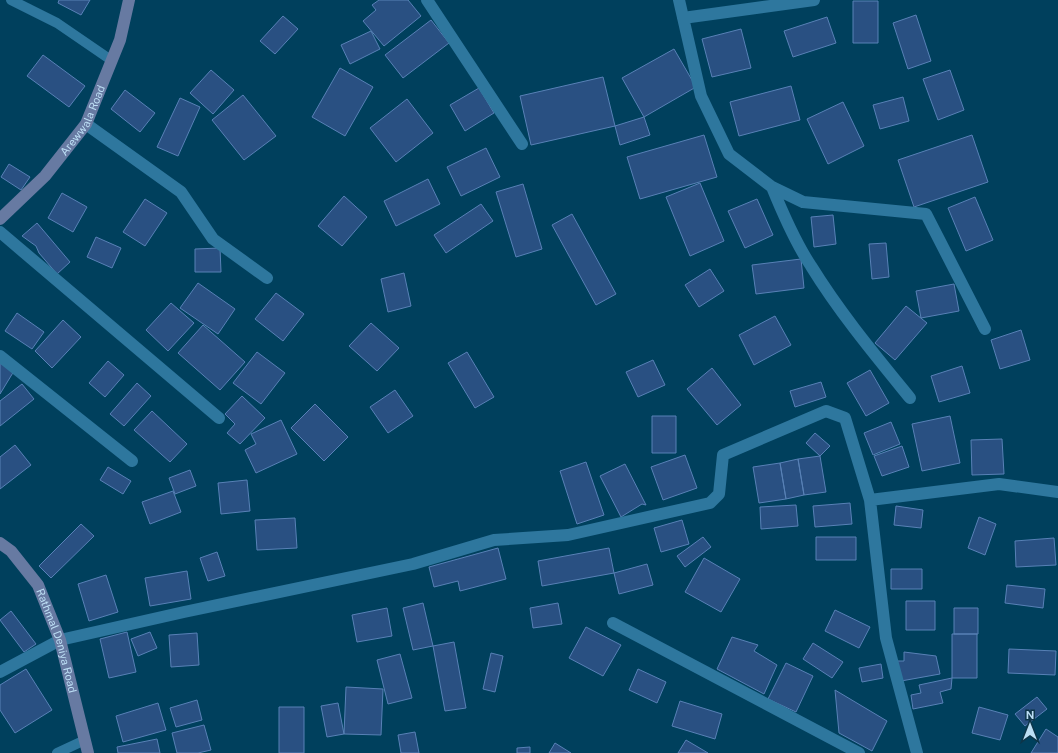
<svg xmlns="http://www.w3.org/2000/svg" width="1058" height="753" font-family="'Public Sans',sans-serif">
<rect width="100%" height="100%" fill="#00405d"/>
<!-- building -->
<path fill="#295082" stroke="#5881b6" d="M59,0H90L81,15L58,3Z
M379,0H408L421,16L384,46L363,21L376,10L372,5Z
M853,1H878V43H853Z
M916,15L931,61L908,69L893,23Z
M283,16L298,29L275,54L260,41Z
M827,17L836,43L793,57L784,31Z
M431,20L449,43L403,78L385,55Z
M741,29L751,68L712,77L702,39Z
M371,31L380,49L350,64L341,45Z
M674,49L696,87L644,117L622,78Z
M43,55L85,86L69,107L27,76Z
M340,68L373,87L345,136L312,117Z
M211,70L234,90L213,114L190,93Z
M950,70L964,110L938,120L923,79Z
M603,77L615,126L531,145L520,96Z
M791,86L800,120L739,136L730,102Z
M479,88L494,113L465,131L450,105Z
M125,90L155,113L140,132L111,109Z
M243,95L276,136L244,160L212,120Z
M903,97L909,121L880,129L873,105Z
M180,98L200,107L178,156L157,147Z
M407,99L433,133L396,162L370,128Z
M843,102L864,146L828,164L807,119Z
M644,117L650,135L620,145L615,126Z
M704,135L717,177L640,199L627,157Z
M972,135L988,182L914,207L898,160Z
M486,148L500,177L461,196L447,167Z
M9,164L30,177L21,190L1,177Z
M428,179L440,204L396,226L384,201Z
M700,183L724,241L690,256L666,197Z
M523,184L542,249L516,257L496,192Z
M62,193L87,207L73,232L48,218Z
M344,196L367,217L342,246L318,226Z
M975,197L993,240L966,251L948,208Z
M145,199L167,213L145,246L123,232Z
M757,199L773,235L745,248L728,211Z
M481,204L493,221L446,253L434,235Z
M572,214L616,294L596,305L552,225Z
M833,215L836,244L814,247L811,217Z
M37,223L70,262L57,274L39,253L36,246L22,236Z
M96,237L121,248L112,268L87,257Z
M886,243L889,277L872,279L869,244Z
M220,248L221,272H195V249Z
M801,259L804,288L756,294L752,265Z
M710,269L724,291L699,307L685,285Z
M404,273L411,306L388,312L381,279Z
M198,283L235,309L218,334L180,308Z
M954,284L959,311L921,318L916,291Z
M276,293L304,314L283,341L255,319Z
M171,303L194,323L168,351L146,330Z
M906,306L927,323L895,360L875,343Z
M17,313L44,332L32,349L5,331Z
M775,316L791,345L754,365L739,335Z
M63,320L81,337L52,368L35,351Z
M371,323L399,348L377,371L349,346Z
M203,325L245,362L220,390L178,353Z
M1021,330L1030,360L1000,369L991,340Z
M257,352L285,373L261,404L233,383Z
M467,352L494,397L475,408L448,363Z
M653,360L665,385L638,397L626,372Z
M108,361L124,375L105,397L89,383Z
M0,363L14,371L0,394Z
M962,366L970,393L939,402L931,376Z
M712,368L741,405L717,425L687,389Z
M870,370L889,403L866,416L847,383Z
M821,382L826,397L795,407L790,391Z
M137,383L151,396L124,426L110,414Z
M22,384L34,399L0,426V401Z
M395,390L413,416L388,433L370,407Z
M242,396L265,418L240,444L227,433L235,424L225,414Z
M315,404L348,437L324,461L291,428Z
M152,411L187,444L170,462L134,430Z
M652,416H676V453H652Z
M950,416L960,463L922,471L912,424Z
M281,420L297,454L256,473L245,450L256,444L251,434Z
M891,422L900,444L873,455L864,433Z
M815,433L830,446L820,456L806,443Z
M1002,439L1004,474L972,475L971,440Z
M15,445L31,465L0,489V457Z
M902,446L909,467L882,476L874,456Z
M685,455L697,488L663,500L651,467Z
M820,456L826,492L804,495L798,459Z
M798,459L804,495L786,499L780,463Z
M586,462L604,515L577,524L560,471Z
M780,463L786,499L759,503L753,467Z
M625,464L646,505L642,504L621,517L600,476Z
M108,467L131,481L123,494L100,480Z
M190,470L196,486L175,494L169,478Z
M247,480L250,511L221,514L218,483Z
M173,491L181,512L150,524L142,502Z
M850,503L852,524L815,527L813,506Z
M796,505L798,526L761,529L760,507Z
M896,506L923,510L921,528L894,525Z
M979,517L996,524L985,555L968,548Z
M295,518L297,548L257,550L255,520Z
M682,520L689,544L661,552L654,528Z
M81,524L94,536L51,578L39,566Z
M703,537L711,547L685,567L677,556Z
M816,537H856V560H816Z
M1054,538L1056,565L1016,567L1015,541Z
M498,548L506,579L460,591L458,581L434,587L429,567Z
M609,548L614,573L542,586L538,561Z
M217,552L225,576L208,581L200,558Z
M704,558L740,579L721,612L685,592Z
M647,564L653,585L619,594L614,573Z
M891,569H922V589H891Z
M187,571L191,599L150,606L145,578Z
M106,575L118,612L89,621L78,584Z
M1007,585L1045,589L1043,608L1005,603Z
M906,601H935V630H906Z
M423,603L433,646L413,650L403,608Z
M558,603L562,624L533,628L530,608Z
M387,608L392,636L357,642L352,615Z
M954,608H978V634H954Z
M835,610L870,627L859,648L825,631Z
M11,611L36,644L24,652L0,620Z
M586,627L621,645L603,676L569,658Z
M127,632L136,672L109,678L100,639Z
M150,632L157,648L138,656L131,639Z
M197,633L199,665L171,667L169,635Z
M952,634H977V678H952Z
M732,637L758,645L754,651L777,665L764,694L717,669Z
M454,642L466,708L445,711L433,646Z
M813,643L843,662L832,678L803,659Z
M1009,649L1056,651L1055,675L1008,673Z
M904,652L936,656L940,674L901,681L897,661H904Z
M491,653L503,656L495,692L483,689Z
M400,654L412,698L388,704L377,660Z
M786,663L813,676L796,712L768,699Z
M881,664L883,678L862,682L859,668Z
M26,669L52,710L15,733L0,710V685Z
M638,669L666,682L657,703L629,690Z
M952,678L951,689L940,692L943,703L913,709L911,695L921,693L919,685Z
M346,687L383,689L381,735L344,734Z
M835,690L887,721L872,751L839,733Z
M1037,697L1047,709L1025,726L1015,714Z
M197,700L202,720L176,727L170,708Z
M680,701L722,714L715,739L672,726Z
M158,703L166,730L123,742L116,716Z
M338,703L344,734L327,737L321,706Z
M279,707H304V753H279Z
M979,707L1008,715L1000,740L972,733Z
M204,725L211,750L198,753H177L172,733Z
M1046,729L1058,737V753H1031Z
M415,732L419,753H401L398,735Z
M157,739L160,753H118L117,747Z
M686,740L708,753H678Z
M555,743L571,753H549Z
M530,747V753H517V748Z"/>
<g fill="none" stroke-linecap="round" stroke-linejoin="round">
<!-- lane -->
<path stroke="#2e779e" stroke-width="10" d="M11,0L57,23L111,60
M57,753L85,740"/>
<!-- street -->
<path stroke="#2e779e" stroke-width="12" d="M427,0L522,144
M679,0L701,96L729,154L772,187L803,202L926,214L985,329
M683,18L814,0
M86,124L181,192L213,239L267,278
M772,187C783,214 795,242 811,266C840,313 875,355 910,398
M0,232L219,418
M0,356L132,461
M870,500L886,638L917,753
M613,623L859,753
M0,672L60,640L184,612L413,564L494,540L568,535L710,503L719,494L723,455L826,411L845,418L870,500L999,484L1058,492"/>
<!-- secondary -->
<g stroke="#677aa2" stroke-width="12">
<path id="s1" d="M0,219L45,176L86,124L120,40L129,0"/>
<path id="s2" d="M0,543L11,551L38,585L60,640L88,753"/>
</g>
</g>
<g text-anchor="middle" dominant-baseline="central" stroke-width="3" stroke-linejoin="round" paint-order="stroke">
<!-- street labels -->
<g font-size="11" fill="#bcdef4" stroke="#0d3549">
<text stroke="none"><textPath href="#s1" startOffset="130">Arewwala Road</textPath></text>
<text stroke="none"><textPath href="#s2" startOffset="116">Rathmal Deniya Road</textPath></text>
</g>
</g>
<!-- north arrow -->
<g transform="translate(1030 725)" stroke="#0d3549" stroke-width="3" paint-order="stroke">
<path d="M0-3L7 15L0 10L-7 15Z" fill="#bcdef4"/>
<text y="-6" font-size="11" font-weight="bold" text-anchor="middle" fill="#bcdef4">N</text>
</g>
</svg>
